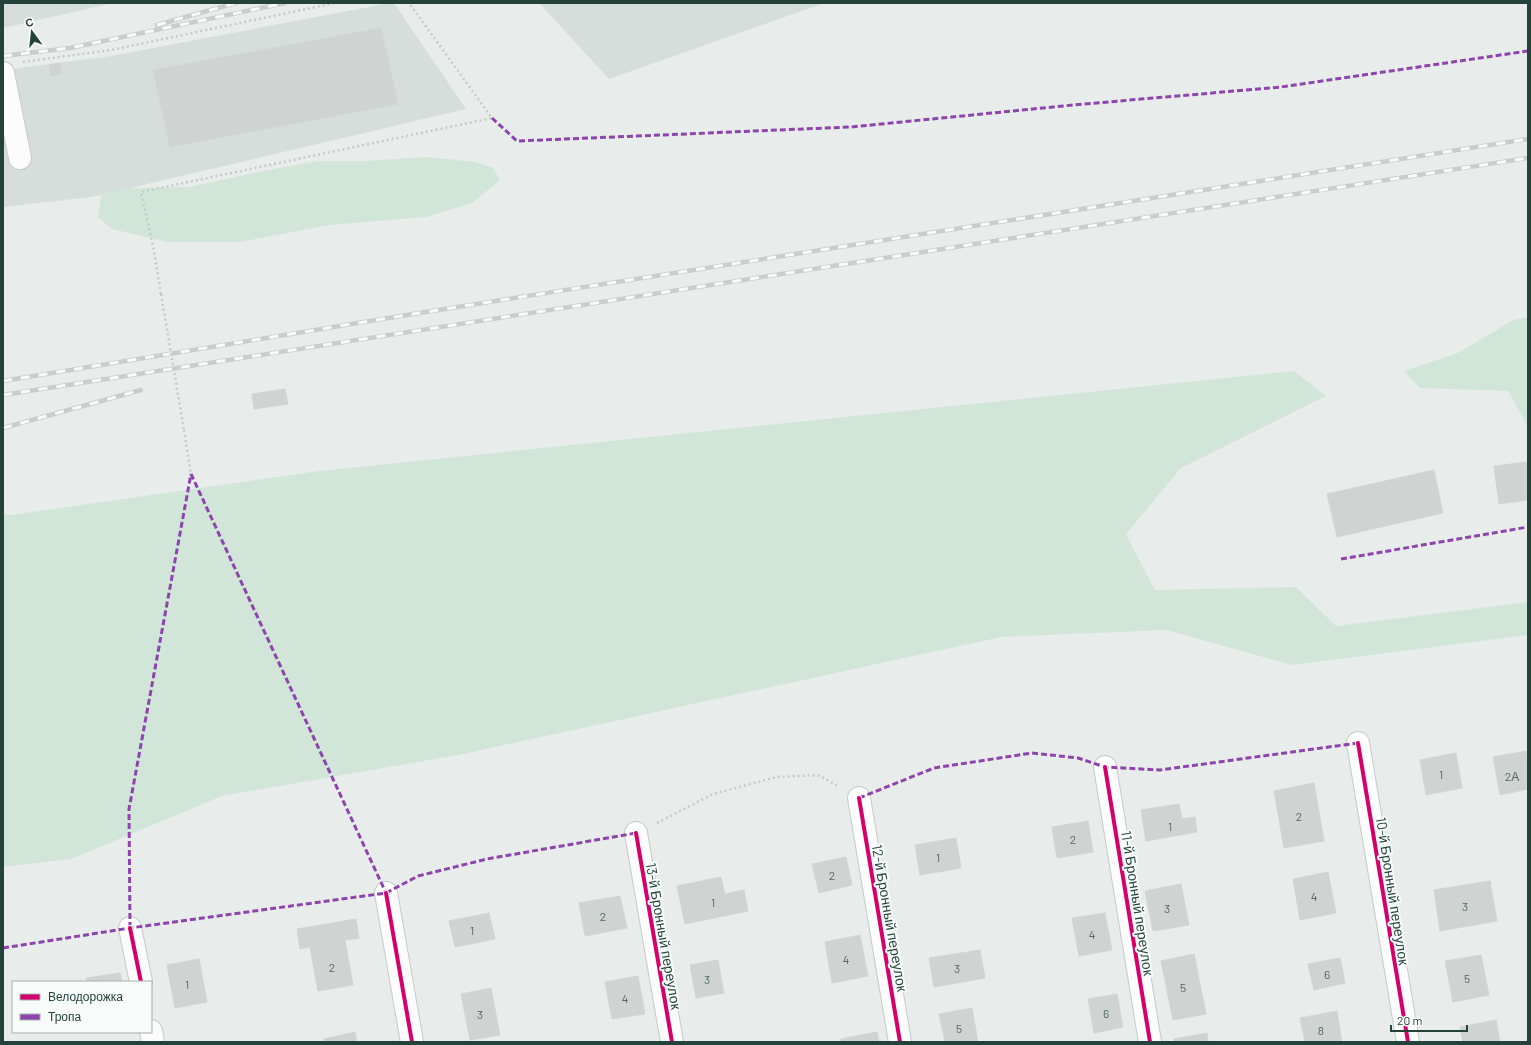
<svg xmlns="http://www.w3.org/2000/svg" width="1531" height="1045" font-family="Barlow,sans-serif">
<rect width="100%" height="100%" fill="#e8edeb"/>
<!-- built -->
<path fill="#d6dedb" d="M3,3H113L3,28Z
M390,3H394L466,109L92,197L3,207V70L111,56Z
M539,3H824L609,79Z"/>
<!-- green -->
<path fill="#d1e6d8" d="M426,157L476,162L493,168L500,180L472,203L426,217L329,225L240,242H167L112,229L98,217L101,195L129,188L189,187L258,172L318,161H366Z
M1528,317V427L1508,391L1420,388L1404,371L1460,352L1513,320Z
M1294,371L1326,396L1181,468L1126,534L1155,590L1296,587L1336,626L1528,602V635L1292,665L1167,630L1001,637L458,755L222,796L71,859L3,867V514L12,515L319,471Z"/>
<!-- building -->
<path fill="#cfd4d2" stroke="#d1d6d4" d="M381,28L398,104L170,147L153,70Z
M60,63L62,74L51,76L49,65Z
M285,389L288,404L254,409L252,394Z
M1528,462V500L1499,504L1494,466Z
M1434,470L1443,513L1337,537L1327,494Z
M1526,751L1528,763V789L1500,795L1493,757Z
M1456,753L1462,788L1426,795L1420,760Z
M1314,783L1324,841L1284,848L1274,791Z
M1179,804L1182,819L1195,817L1197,832L1146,841L1141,810Z
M1088,821L1093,852L1057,858L1052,827Z
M956,838L961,868L920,875L915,845Z
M846,857L852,885L819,893L812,864Z
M1328,872L1336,913L1300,920L1293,879Z
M721,877L725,894L744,890L748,911L685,924L677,886Z
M1490,881L1497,921L1440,931L1434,890Z
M1181,884L1189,925L1153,931L1145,891Z
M620,896L627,928L585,936L579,903Z
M489,913L495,939L455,947L449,921Z
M1105,913L1112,950L1079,956L1072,918Z
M356,919L359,938L345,940L353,985L318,991L310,947L300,949L297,929Z
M860,935L868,976L832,983L825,942Z
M980,950L985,978L934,987L929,958Z
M1194,954L1206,1014L1173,1020L1161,961Z
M1481,955L1489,995L1453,1002L1445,961Z
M1340,958L1345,983L1314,990L1308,964Z
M199,959L207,1002L175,1008L167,965Z
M718,960L724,993L696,998L690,965Z
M120,973L122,982H87L86,978Z
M638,976L645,1014L612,1019L605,982Z
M491,988L500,1035L470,1040L461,994Z
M1117,994L1123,1027L1094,1033L1088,999Z
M972,1008L978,1042H945L939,1014Z
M1337,1011L1342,1042H1305L1300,1018Z
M1496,1020L1500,1042H1463L1460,1027Z
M355,1032L357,1042H325L324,1039Z
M877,1032L879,1042H841V1039Z
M1207,1033L1208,1042H1175L1174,1039Z"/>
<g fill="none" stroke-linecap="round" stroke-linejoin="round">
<defs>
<path id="minor" d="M3,73L20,158
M1358,743L1408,1042
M1105,767L1150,1042
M859,798L900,1042
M636,833L672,1042
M386,893L412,1042
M130,928L141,982
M151,1031L153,1042"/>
</defs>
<!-- minor casing -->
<use href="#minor" stroke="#c5cac8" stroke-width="24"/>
<!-- path -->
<path stroke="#c3ccca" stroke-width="2.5" stroke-dasharray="2 3" stroke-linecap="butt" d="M23,62L111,50L335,3
M161,294L154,251L141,192L492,118L409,3
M184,430L191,474
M657,823L713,794L777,777L818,775L838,786"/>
<!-- minor -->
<use href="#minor" stroke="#fcfcfc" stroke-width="22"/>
<defs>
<path id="rail" d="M157,25L236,3
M3,56L70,48L285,3
M3,381L413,314L1528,139
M3,395L1528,158
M3,428L141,390"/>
</defs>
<!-- rail casing -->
<use href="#rail" stroke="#c9cdcc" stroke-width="4.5"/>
<!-- rail -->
<use href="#rail" stroke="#f7fbf9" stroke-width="3" stroke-dasharray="9" stroke-linecap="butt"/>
<!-- path-bridge -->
<path stroke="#c3ccca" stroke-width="2.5" stroke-dasharray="2 3" stroke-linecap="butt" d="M161,294L184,430"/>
<!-- quiet -->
<path stroke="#8e44ad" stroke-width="3" stroke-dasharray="6 3" stroke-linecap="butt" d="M492,118L517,141L851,127L1073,105L1281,87L1528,51
M191,474L386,893
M1341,559L1528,527
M859,798L934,768L1032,753L1078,758L1105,767L1160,770L1358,743
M130,928L129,809L191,474
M3,948L130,928L386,893L418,876L487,859L636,833"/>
<defs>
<path id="cycleway" d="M1358,743L1408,1042
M1105,767L1150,1042
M859,798L900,1042
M636,833L672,1042
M386,893L412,1042
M130,928L141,982"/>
</defs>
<!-- cycleway casing -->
<use href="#cycleway" stroke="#f7fbf9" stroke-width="6"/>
<!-- cycleway -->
<use href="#cycleway" stroke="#d6006c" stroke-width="4"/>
</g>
<g text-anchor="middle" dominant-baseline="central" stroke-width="4" stroke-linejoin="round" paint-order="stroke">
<!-- number labels -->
<g font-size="12" fill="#506761">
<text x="1441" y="774">1</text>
<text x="1512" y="776">2А</text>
<text x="1299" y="816">2</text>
<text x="1170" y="826">1</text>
<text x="1073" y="839">2</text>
<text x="938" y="857">1</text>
<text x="832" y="875">2</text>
<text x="1314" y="896">4</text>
<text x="713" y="902">1</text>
<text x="1465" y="906">3</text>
<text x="1167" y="908">3</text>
<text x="603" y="916">2</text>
<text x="472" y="930">1</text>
<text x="1092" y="934">4</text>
<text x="846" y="959">4</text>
<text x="332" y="967">2</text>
<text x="957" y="968">3</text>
<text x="1327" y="974">6</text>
<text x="1467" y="978">5</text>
<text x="707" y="979">3</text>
<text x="187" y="984">1</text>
<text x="1183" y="987">5</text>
<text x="625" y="998">4</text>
<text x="1106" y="1013">6</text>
<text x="480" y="1014">3</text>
<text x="959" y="1028">5</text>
<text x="1321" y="1030">8</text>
</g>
<!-- street labels -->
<g font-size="14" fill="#24423a" stroke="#f7fbf9">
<text transform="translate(1393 891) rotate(81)">10-й Бронный переулок</text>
<text transform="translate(1138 903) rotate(81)">11-й Бронный переулок</text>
<text transform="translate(890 918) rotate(80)">12-й Бронный переулок</text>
<text transform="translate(664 936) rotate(80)">13-й Бронный переулок</text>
</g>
</g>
<!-- border -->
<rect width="1531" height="1045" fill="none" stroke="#24423a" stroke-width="8"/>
<!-- legend -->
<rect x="12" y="981" width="140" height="52" fill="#f7fbf9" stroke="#a3b1ad"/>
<rect x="20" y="994" width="20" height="6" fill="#d6006c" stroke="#a3b1ad"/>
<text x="48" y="1001" font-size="12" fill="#24423a">Велодорожка</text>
<rect x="20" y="1014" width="20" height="6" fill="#8e44ad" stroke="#a3b1ad"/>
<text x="48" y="1021" font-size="12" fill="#24423a">Тропа</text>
<!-- north arrow -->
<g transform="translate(32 32) rotate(345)" stroke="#f7fbf9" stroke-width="3" paint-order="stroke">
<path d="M0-3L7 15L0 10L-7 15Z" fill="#24423a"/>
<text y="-6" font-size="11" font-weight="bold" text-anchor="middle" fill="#24423a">С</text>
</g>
<!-- scale -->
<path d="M1391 1025v6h76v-6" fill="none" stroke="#24423a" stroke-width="2"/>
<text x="1397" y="1025" font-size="12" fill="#24423a" stroke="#f7fbf9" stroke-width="3" paint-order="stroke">20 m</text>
</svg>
